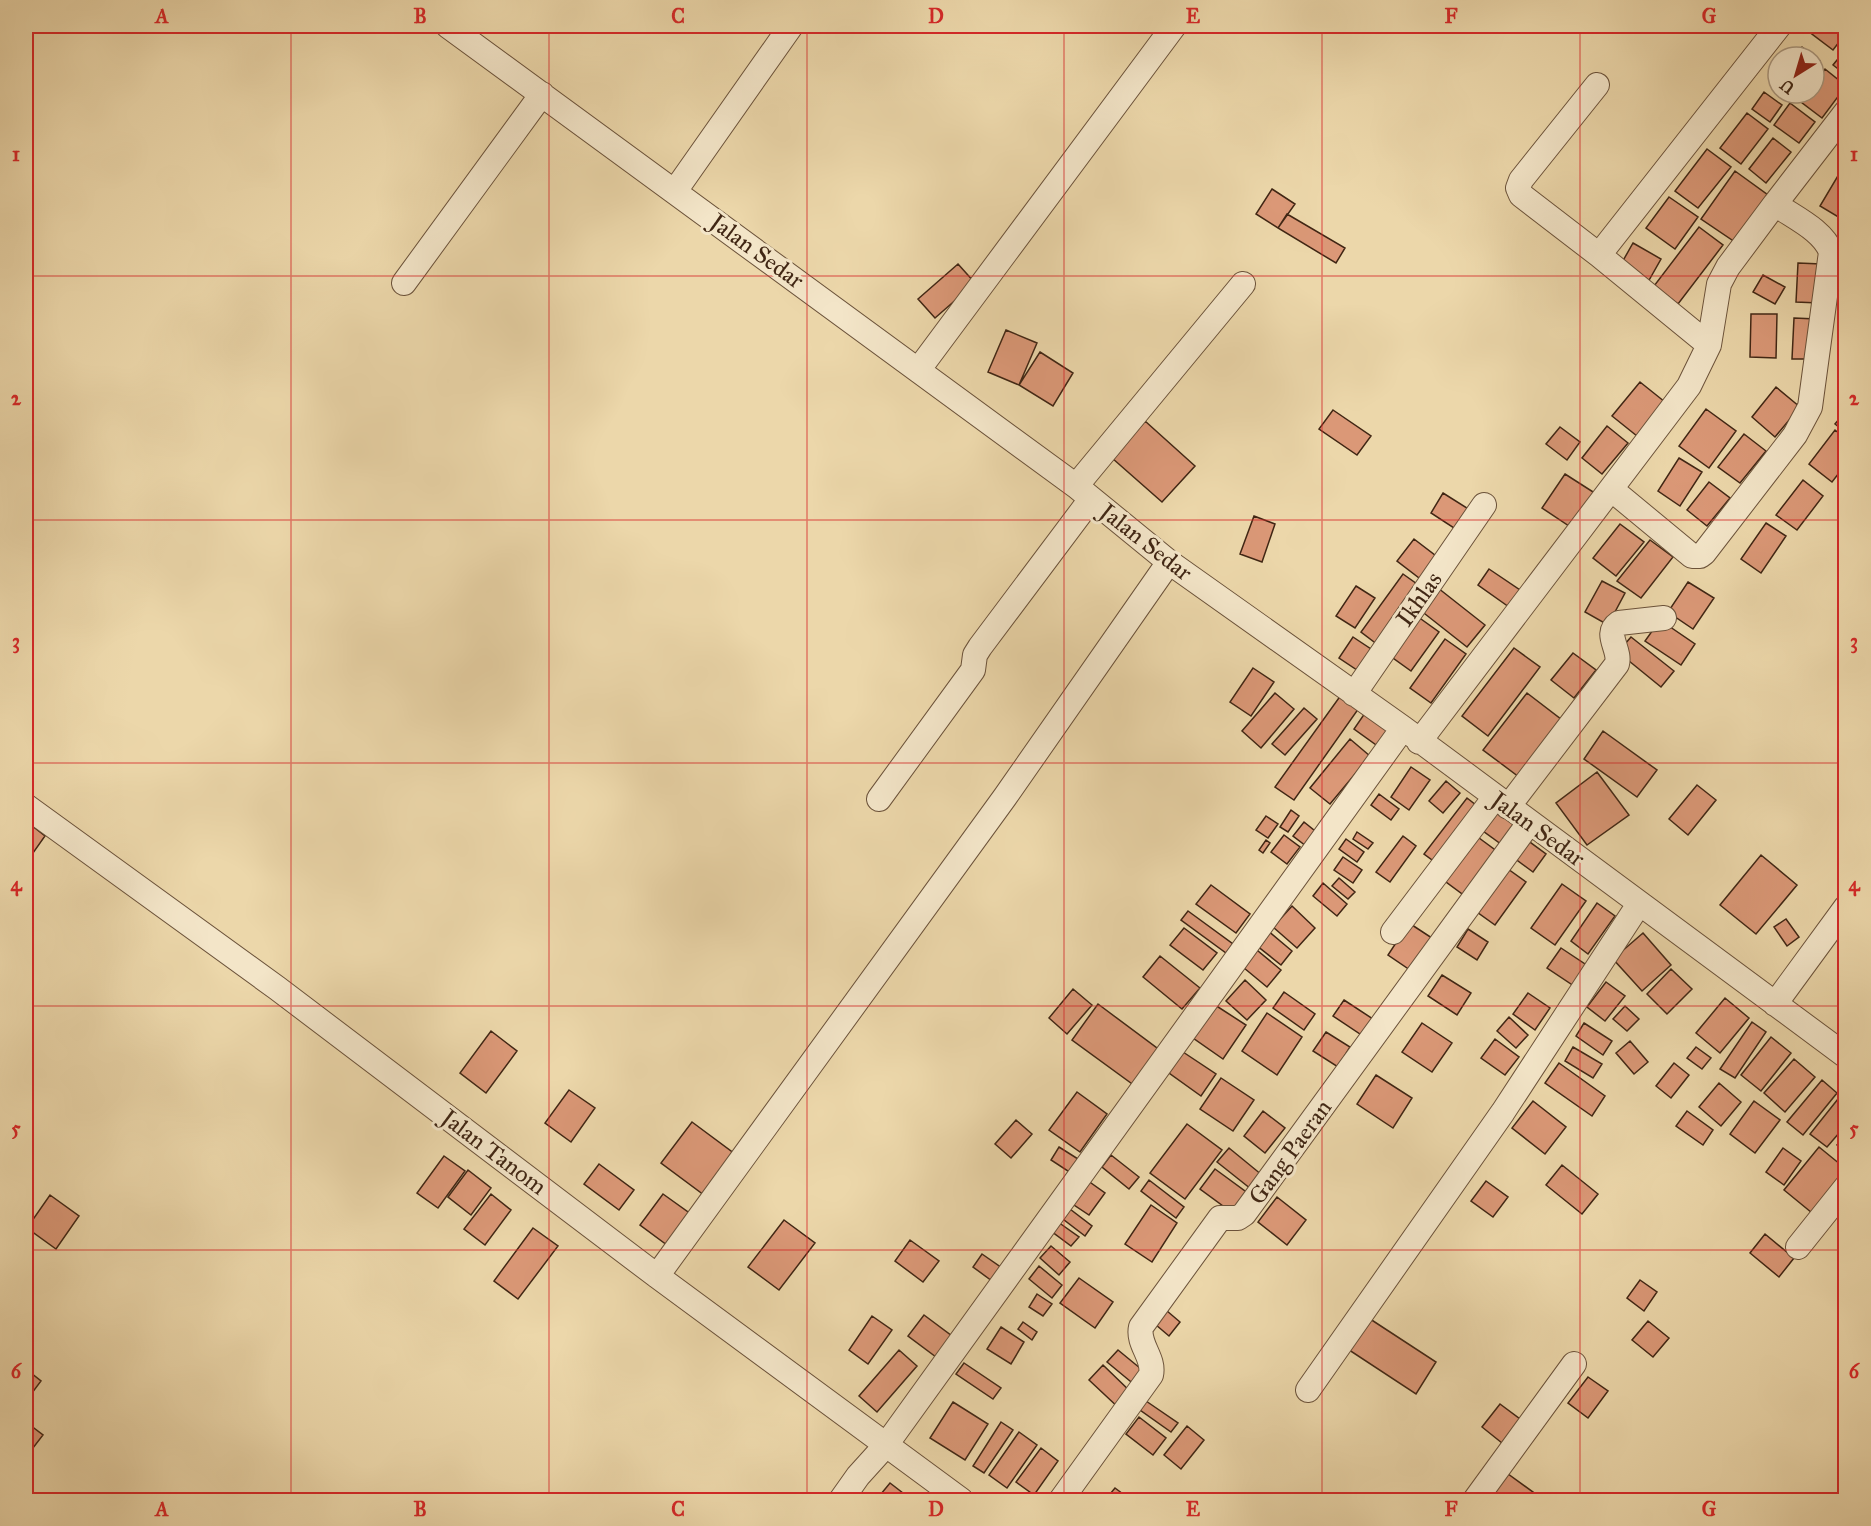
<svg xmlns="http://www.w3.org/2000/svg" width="1871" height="1526" font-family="'IM FELL Great Primer',serif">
<rect width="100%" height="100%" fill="#ecd7aa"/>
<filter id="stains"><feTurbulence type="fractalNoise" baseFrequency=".00333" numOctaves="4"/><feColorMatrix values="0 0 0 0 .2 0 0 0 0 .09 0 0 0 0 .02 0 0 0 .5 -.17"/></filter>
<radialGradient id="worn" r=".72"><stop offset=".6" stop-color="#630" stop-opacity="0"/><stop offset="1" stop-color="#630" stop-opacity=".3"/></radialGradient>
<!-- building -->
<path fill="#db9877" stroke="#402614" stroke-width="1.5" d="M1812,26H1846V33L1833,50L1808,31Z
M1802,47L1820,61L1814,69V57H1794Z
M1846,49V75L1833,65Z
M1825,69L1846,86L1822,118L1801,102L1807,93H1814V84Z
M1764,92L1782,105L1770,122L1752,109Z
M1790,103L1815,122L1799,143L1774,125Z
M1747,113L1768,129L1741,164L1720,148Z
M1773,138L1791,152L1766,183L1749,169Z
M1707,149L1731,167L1698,208L1675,191Z
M1735,171L1768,195L1735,242L1701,219Z
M1839,174L1846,178V208L1840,218L1820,206Z
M1272,189L1295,204L1278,228L1256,214Z
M1669,197L1698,217L1675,249L1646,228Z
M1287,214L1345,248L1336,263L1278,228Z
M1699,227L1723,245L1678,304L1654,286Z
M1633,243L1661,259L1648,282L1620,266Z
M1798,263L1821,264L1819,303L1796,302Z
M958,264L975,283L935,318L918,299Z
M1763,275L1785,287L1775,304L1753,292Z
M1751,314H1777L1776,358L1750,357Z
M1794,318L1816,319L1815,359H1792Z
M1006,330L1037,343L1019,385L988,372Z
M1040,352L1073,373L1053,406L1019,385Z
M1640,382L1665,402L1637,436L1612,416Z
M1776,387L1800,407L1775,437L1752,417Z
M1706,409L1736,431L1709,468L1679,446Z
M1333,410L1371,436L1357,455L1319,429Z
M1846,411V433L1835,424Z
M1145,421L1195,466L1162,502L1112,458Z
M1607,426L1628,443L1602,474L1582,458Z
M1560,427L1580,442L1567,460L1546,444Z
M1835,430L1846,439V464L1832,482L1809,464Z
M1744,434L1766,451L1740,483L1718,467Z
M1679,458L1702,472L1680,506L1658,491Z
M1565,474L1601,497L1578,532L1542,508Z
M1803,480L1823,496L1797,530L1776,515Z
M1709,482L1730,498L1707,526L1687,510Z
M1443,493L1470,510L1457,530L1431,513Z
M1254,516L1275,524L1262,562L1240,554Z
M1766,523L1786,536L1761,573L1741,559Z
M1620,524L1644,542L1616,576L1593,558Z
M1414,539L1440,559L1423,581L1397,561Z
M1650,540L1673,557L1641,598L1617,581Z
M1489,569L1520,590L1509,607L1478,585Z
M1403,574L1424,589L1382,648L1361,632Z
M1602,581L1625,593L1608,625L1585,612Z
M1688,582L1714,598L1693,629L1668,612Z
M1356,586L1375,598L1355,628L1336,616Z
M1438,588L1485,625L1467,647L1420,610Z
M1414,614L1439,632L1411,671L1386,653Z
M1660,620L1695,644L1681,665L1645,641Z
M1353,637L1377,653L1363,674L1339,658Z
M1631,637L1674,671L1661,687L1618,652Z
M1445,639L1466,654L1431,703L1410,688Z
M1514,648L1540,667L1488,736L1462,716Z
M1573,653L1596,670L1574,698L1551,680Z
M1253,668L1274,682L1251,716L1230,702Z
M1275,693L1294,709L1261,748L1242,731Z
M1527,693L1566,723L1523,780L1483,750Z
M1341,695L1359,708L1294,800L1275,787Z
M1304,708L1317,719L1285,755L1272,744Z
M1365,713L1390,732L1379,747L1354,729Z
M1603,731L1657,770L1637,797L1584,759Z
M1350,739L1370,756L1330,804L1310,788Z
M1411,767L1430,780L1409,810L1391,797Z
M1597,772L1629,815L1587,845L1556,803Z
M1446,781L1460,793L1443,813L1429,801Z
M1697,785L1716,800L1688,835L1669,819Z
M1379,794L1399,809L1391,820L1371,805Z
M1467,798L1481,809L1439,865L1424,854Z
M1291,810L1299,816L1288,832L1280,827Z
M1497,811L1520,826L1505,847L1483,831Z
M1266,816L1278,824L1268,838L1256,830Z
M26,821L45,836L26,863Z
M1304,822L1320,835L1310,849L1293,836Z
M1357,832L1373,843L1368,849L1353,839Z
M1284,835L1300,847L1287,864L1271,852Z
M1475,835L1502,855L1469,899L1442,879Z
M1403,836L1416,846L1390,882L1376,872Z
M1523,837L1546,854L1533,872L1510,855Z
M1346,839L1364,852L1357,862L1339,849Z
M1266,840L1270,843L1263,853L1259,850Z
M1761,855L1797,885L1756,934L1720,905Z
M1343,857L1362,870L1353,883L1334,870Z
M1501,864L1526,882L1495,925L1470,907Z
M1339,878L1355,892L1348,899L1332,886Z
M1323,883L1347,904L1337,916L1313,896Z
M1562,884L1586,901L1555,945L1531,928Z
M1211,885L1250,914L1236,933L1196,904Z
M1597,903L1615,916L1588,954L1571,941Z
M1292,906L1315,928L1297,948L1273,927Z
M1188,911L1233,944L1226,953L1181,920Z
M1786,919L1799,937L1787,946L1774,927Z
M1409,923L1435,940L1413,972L1388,955Z
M1184,928L1217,953L1203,970L1170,945Z
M1468,929L1488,942L1477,960L1457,947Z
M1267,930L1292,951L1281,965L1256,945Z
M1643,933L1671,965L1642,991L1613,959Z
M1252,946L1281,970L1267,987L1238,963Z
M1561,948L1588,966L1574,986L1547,968Z
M1160,956L1200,988L1182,1009L1143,977Z
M1671,969L1692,989L1667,1014L1647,994Z
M1442,975L1471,993L1457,1015L1428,996Z
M1245,980L1266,1000L1247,1020L1226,1001Z
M1606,982L1625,996L1605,1021L1587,1007Z
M1073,989L1092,1005L1067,1034L1049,1018Z
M1284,992L1315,1014L1304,1030L1273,1008Z
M1528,993L1550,1008L1535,1030L1513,1014Z
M1725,998L1749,1018L1720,1053L1696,1033Z
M1344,1000L1376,1021L1366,1038L1333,1016Z
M1098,1004L1161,1051L1135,1086L1072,1040Z
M1215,1005L1246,1025L1223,1059L1193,1038Z
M1625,1006L1639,1019L1627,1031L1613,1019Z
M1267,1013L1302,1037L1277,1075L1242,1051Z
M1509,1017L1528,1035L1516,1048L1497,1031Z
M1752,1022L1766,1032L1735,1078L1720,1069Z
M1422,1023L1452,1043L1432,1072L1402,1052Z
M1584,1023L1612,1041L1603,1055L1576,1036Z
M491,1031L517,1051L486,1093L460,1073Z
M1326,1032L1350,1047L1338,1067L1313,1051Z
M1771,1037L1791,1053L1761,1091L1741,1075Z
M1495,1039L1519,1057L1505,1075L1481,1058Z
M1630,1041L1648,1062L1634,1074L1616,1053Z
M1573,1047L1602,1064L1593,1078L1565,1061Z
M1696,1047L1711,1058L1702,1069L1687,1058Z
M1183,1052L1216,1074L1201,1096L1169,1073Z
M1794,1059L1815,1077L1785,1112L1764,1093Z
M1559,1063L1605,1096L1592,1116L1545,1083Z
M1674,1063L1689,1075L1671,1098L1656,1086Z
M1376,1075L1412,1098L1393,1128L1357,1104Z
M1221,1078L1254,1100L1233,1131L1200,1109Z
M1822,1080L1837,1093L1803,1135L1787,1122Z
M1719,1083L1741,1102L1721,1126L1699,1107Z
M1846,1089V1125L1827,1147L1810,1134Z
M569,1090L595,1108L571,1142L545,1123Z
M1077,1092L1107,1114L1080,1152L1049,1130Z
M1533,1101L1566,1127L1545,1154L1512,1128Z
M1754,1101L1780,1120L1755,1153L1730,1134Z
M1263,1111L1285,1128L1265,1153L1244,1136Z
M1687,1111L1713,1130L1703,1145L1676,1126Z
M1016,1120L1032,1134L1011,1158L995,1144Z
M692,1122L739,1157L708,1198L661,1163Z
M1187,1124L1222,1150L1185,1199L1150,1173Z
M1846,1135V1152L1837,1145Z
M1059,1147L1086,1164L1077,1177L1051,1160Z
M1819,1147L1846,1169V1181L1817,1217L1784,1190Z
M1229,1148L1262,1175L1251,1189L1217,1162Z
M1783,1148L1801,1161L1784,1185L1766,1172Z
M1111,1155L1139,1177L1129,1189L1102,1167Z
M444,1156L465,1171L438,1208L417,1193Z
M599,1164L634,1190L619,1210L584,1184Z
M1562,1165L1598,1194L1582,1214L1546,1185Z
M1215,1169L1249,1194L1234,1214L1200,1189Z
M468,1170L491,1188L471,1215L448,1197Z
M1084,1178L1105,1193L1089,1215L1068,1201Z
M1149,1180L1184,1207L1176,1218L1141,1191Z
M1486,1181L1508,1197L1493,1217L1471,1201Z
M491,1194L511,1210L485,1245L464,1229Z
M663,1194L695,1217L671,1248L640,1225Z
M50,1195L79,1216L56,1249L27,1228Z
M1277,1197L1306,1220L1287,1245L1258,1222Z
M1151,1205L1177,1223L1152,1262L1125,1244Z
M1066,1206L1092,1226L1085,1236L1059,1216Z
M784,1220L815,1243L779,1290L748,1267Z
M1058,1222L1079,1237L1071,1246L1051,1231Z
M533,1228L558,1246L518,1299L494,1281Z
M1765,1234L1794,1258L1779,1277L1750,1253Z
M910,1240L939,1261L923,1282L895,1261Z
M1051,1246L1070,1262L1059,1275L1040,1258Z
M982,1254L1002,1268L992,1281L973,1267Z
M1039,1266L1062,1285L1052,1298L1029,1279Z
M1079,1278L1113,1302L1095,1328L1060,1303Z
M1640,1280L1657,1292L1644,1311L1627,1298Z
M1037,1294L1052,1304L1043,1316L1029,1307Z
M1160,1305L1180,1322L1169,1336L1149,1319Z
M924,1315L952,1336L936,1357L908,1336Z
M1364,1315L1436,1362L1416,1394L1343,1346Z
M872,1316L892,1330L868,1364L849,1350Z
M1648,1321L1669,1338L1653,1357L1632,1340Z
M1023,1322L1037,1332L1032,1340L1018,1329Z
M1001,1327L1024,1342L1011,1364L987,1349Z
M899,1350L917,1366L877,1412L859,1396Z
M1118,1350L1146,1373L1136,1386L1107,1362Z
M964,1363L1001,1388L993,1399L956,1374Z
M1103,1365L1135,1396L1121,1410L1089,1380Z
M26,1369L41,1381L26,1401Z
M1588,1377L1608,1391L1588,1418L1568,1403Z
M1146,1401L1178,1423L1171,1432L1140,1410Z
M953,1402L988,1424L965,1460L930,1438Z
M1500,1404L1520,1419L1502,1443L1482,1427Z
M1139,1417L1166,1438L1153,1455L1126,1434Z
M26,1422L43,1435L26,1457Z
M1001,1422L1013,1430L984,1473L973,1466Z
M1187,1426L1204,1440L1181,1469L1164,1455Z
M1019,1432L1037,1445L1007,1488L989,1475Z
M1041,1448L1058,1461L1034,1495L1016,1482Z
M1504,1471L1537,1495L1533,1500H1482Z
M890,1483L912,1500H876Z
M1115,1488L1131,1500H1105Z"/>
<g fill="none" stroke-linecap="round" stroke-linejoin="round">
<defs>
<path id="minor" d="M448,26L1076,486L1169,562L1403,728L1846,1056
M1597,85L1521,180L1518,188L1521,195L1599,255
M675,191L791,26
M404,283L542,94
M1709,345L1599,255L1779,26
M919,369L1174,26
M1076,486L1243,284
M1611,489L1692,556H1700L1704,553L1795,435L1810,407L1831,252C1823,230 1793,217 1775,204L1846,112
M1354,694L1484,505
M1419,742L1689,386L1709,345L1719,284L1728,267L1775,204
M879,799L973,670L975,655L980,647L1091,499
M26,806L277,988L657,1276L961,1500
M1508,807L1617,664C1621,649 1603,634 1619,623L1664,618
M1393,932L1495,797
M1775,1004L1846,907
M1798,1247L1846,1187
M657,1276L1005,797L1169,562
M1308,1390L1503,1112L1639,904
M841,1500L858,1476L886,1445L1403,728
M1061,1500L1151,1375C1155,1358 1137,1344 1141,1327L1220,1218H1238L1244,1214L1529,823
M1475,1500L1574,1364"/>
</defs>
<!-- minor casing -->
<use href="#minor" stroke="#6b523a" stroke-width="26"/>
<!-- minor -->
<use href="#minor" stroke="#f3e5c8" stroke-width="24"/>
</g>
<!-- grid -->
<path fill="none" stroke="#d62828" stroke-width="1.5" stroke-opacity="0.55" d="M291,26V1500M549,26V1500M807,26V1500M1064,26V1500M1322,26V1500M1580,26V1500M26,276H1846M26,520H1846M26,763H1846M26,1006H1846M26,1250H1846"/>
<g text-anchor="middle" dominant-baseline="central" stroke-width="6" stroke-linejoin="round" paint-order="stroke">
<!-- street labels -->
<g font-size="24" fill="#402614" stroke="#f3e5c8">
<text transform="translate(757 251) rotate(36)">Jalan Sedar</text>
<text transform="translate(1146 542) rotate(38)">Jalan Sedar</text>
<text transform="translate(1419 599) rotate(-55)">Ikhlas</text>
<text transform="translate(1538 829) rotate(36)">Jalan Sedar</text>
<text transform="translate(494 1152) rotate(37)">Jalan Tanom</text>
<text transform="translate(1290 1152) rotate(-54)">Gang Paeran</text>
</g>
</g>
<!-- margin -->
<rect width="1871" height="1526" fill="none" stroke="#ecd7aa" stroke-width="66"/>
<!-- north arrow -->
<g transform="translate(1796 75) rotate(217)"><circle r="28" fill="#f3e5c8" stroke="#ab9980" stroke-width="1.5"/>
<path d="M0-4.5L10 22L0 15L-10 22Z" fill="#8f2418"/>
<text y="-9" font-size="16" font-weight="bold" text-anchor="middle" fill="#402614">U</text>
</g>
<rect x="33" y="33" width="1805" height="1460" fill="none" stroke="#d62828" stroke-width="2"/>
<g font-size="20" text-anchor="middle" font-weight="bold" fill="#d62828">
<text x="162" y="23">A</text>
<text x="420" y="23">B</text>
<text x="678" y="23">C</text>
<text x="936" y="23">D</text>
<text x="1193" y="23">E</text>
<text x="1451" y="23">F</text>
<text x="1709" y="23">G</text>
<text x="16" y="161">1</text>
<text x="1854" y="161">1</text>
<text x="16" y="405">2</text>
<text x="1854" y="405">2</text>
<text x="16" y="648">3</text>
<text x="1854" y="648">3</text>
<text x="16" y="891">4</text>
<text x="1854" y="891">4</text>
<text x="16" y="1135">5</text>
<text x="1854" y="1135">5</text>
<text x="16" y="1378">6</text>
<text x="1854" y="1378">6</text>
<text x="162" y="1516">A</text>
<text x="420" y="1516">B</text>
<text x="678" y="1516">C</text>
<text x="936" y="1516">D</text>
<text x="1193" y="1516">E</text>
<text x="1451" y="1516">F</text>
<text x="1709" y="1516">G</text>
</g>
<rect width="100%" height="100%" filter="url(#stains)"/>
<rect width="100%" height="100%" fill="url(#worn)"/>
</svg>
